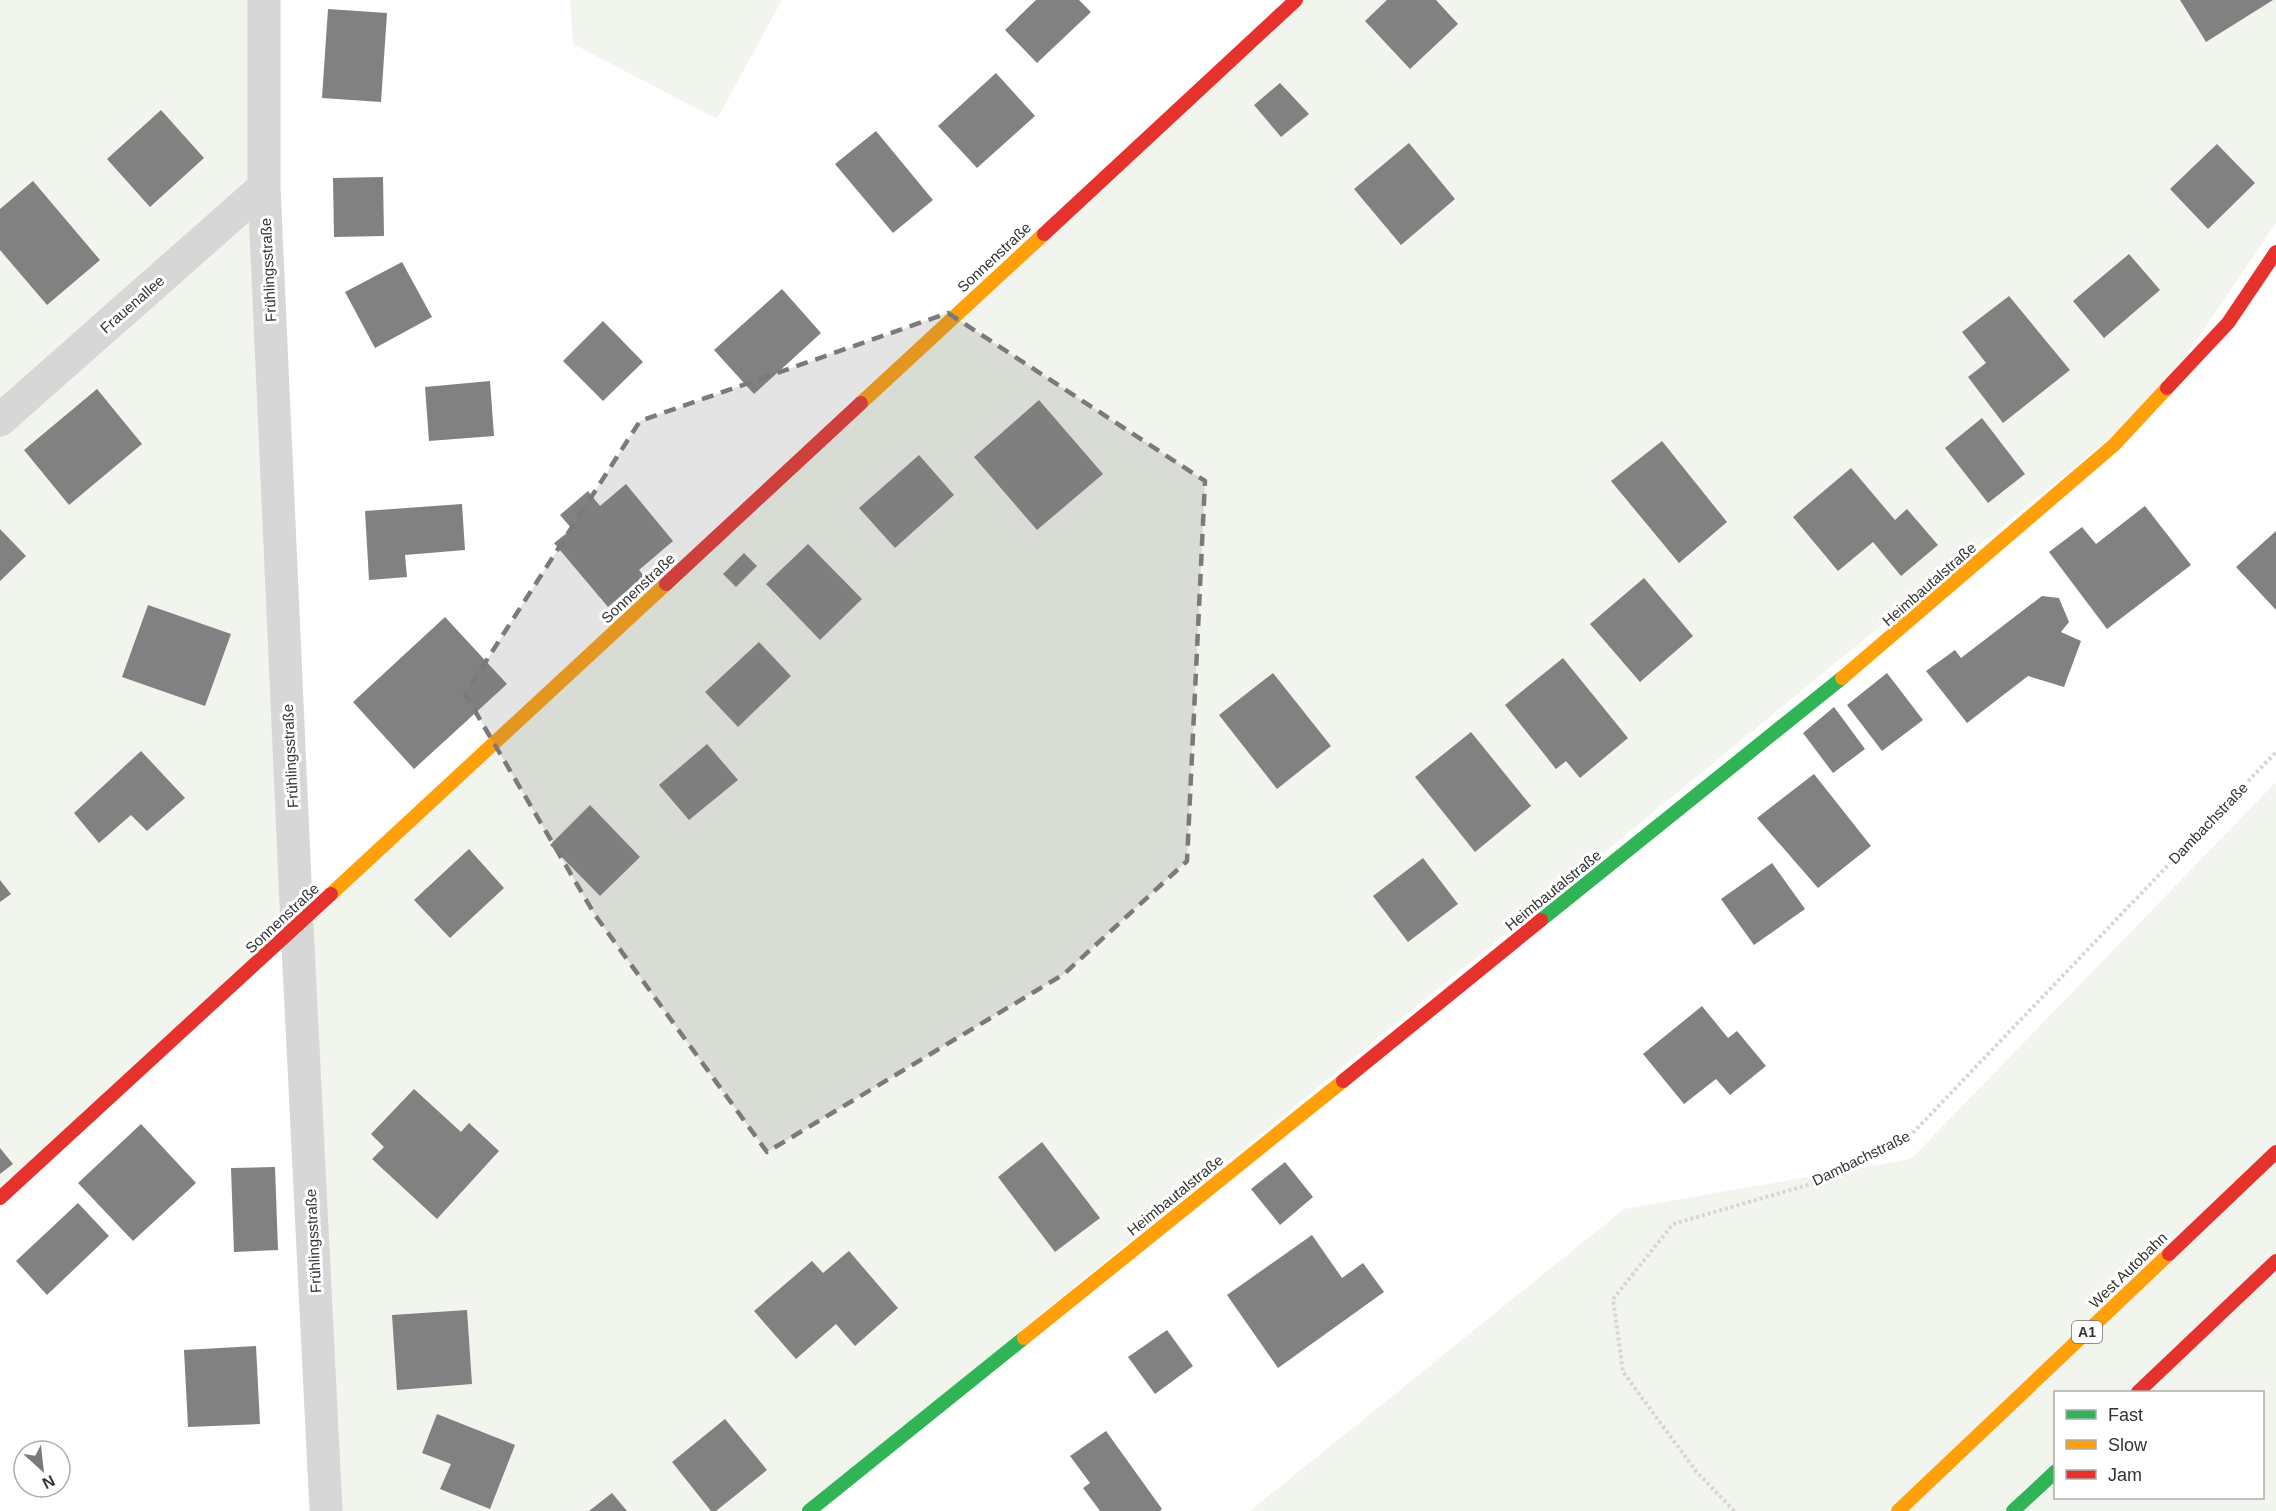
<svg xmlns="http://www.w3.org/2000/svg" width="2276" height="1511" font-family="Helvetica,sans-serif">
<rect width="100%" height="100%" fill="#fff"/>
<!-- green -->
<path fill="#f1f5ed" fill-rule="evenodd" d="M0,0H264L297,925L1296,0H2276V223L2155,401L801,1511H326L297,927L0,1197Z
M570,0H782L717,119L573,44Z
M2276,782V1511H1250L1624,1209L1911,1159ZM2056,1392H2262V1498H2056Z"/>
<!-- building -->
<path fill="#818181" d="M1036,0H1079L1091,12L1037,63L1005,30Z
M1387,0H1436L1458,24L1410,69L1365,21Z
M2180,0H2273L2206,42Z
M328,9L387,13L381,102L322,98Z
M996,73L1035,116L977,168L938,126Z
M1280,83L1309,114L1281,137L1254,105Z
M161,110L204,158L150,207L107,159Z
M876,131L933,200L893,233L835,164Z
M1409,143L1455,199L1401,245L1354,189Z
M2217,144L2255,183L2208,229L2170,189Z
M383,177L384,236L334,237L333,178Z
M33,181L100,260L47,305L0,250V209Z
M2129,254L2160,290L2104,338L2073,301Z
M402,262L432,317L375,348L345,292Z
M782,289L821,333L754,394L714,350Z
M2009,296L2070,370L2003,423L1968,377L1986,363L1962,332Z
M603,321L643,362L603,401L563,361Z
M490,381L494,436L429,441L425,387Z
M97,389L142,444L69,505L24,450Z
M1039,400L1103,474L1037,530L974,457Z
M1982,418L2025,474L1988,503L1945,448Z
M1662,441L1727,522L1679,563L1611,481Z
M919,455L954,495L895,548L859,508Z
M1851,468L1895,520L1907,509L1938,545L1901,576L1873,542L1838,571L1793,517Z
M626,484L673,541L639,570L644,576L608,607L554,543L572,529L560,515L588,491L600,506Z
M462,504L465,550L405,555L407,577L369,580L365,511Z
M2145,506L2191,565L2107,629L2049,552L2082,527L2096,544Z
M0,529L26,556L0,581Z
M2276,531V610L2236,567Z
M808,544L862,599L820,640L766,584Z
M744,553L757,566L736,587L723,574Z
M1644,578L1693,636L1640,682L1590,624Z
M2042,596L2059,598L2069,622L2061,632L2081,641L2064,687L2028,676L1967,723L1926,671L1955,650L1961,658Z
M148,605L231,634L205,706L122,677Z
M445,617L507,684L414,769L353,702Z
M759,642L791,676L738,727L705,692Z
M1563,658L1628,738L1580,778L1566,761L1556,769L1505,705Z
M1273,673L1331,746L1277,789L1219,715Z
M1887,673L1923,720L1882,751L1847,705Z
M1834,707L1865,749L1833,773L1803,733Z
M1471,732L1531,806L1475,852L1415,777Z
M707,744L738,780L689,820L659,785Z
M141,751L185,798L147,831L131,815L99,843L74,813Z
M1814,774L1871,846L1818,888L1757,818Z
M590,805L640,857L600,896L550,845Z
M469,849L504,888L450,938L414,900Z
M1423,858L1458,904L1408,942L1373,896Z
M1772,863L1805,909L1754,945L1721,899Z
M0,880L11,894L0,902Z
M1702,1006L1728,1038L1737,1031L1766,1066L1730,1095L1716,1079L1684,1104L1643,1054Z
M414,1089L461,1132L469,1123L499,1151L437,1219L372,1159L384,1147L371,1134Z
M141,1124L196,1183L133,1241L78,1183Z
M1042,1142L1100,1218L1055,1252L998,1177Z
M0,1148L13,1164L0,1174Z
M1285,1162L1313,1197L1280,1225L1251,1189Z
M275,1167L278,1250L234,1252L231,1168Z
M78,1203L109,1236L47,1295L16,1261Z
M1312,1235L1342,1278L1363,1263L1384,1292L1278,1368L1227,1295Z
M849,1251L898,1308L855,1346L836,1324L796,1359L754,1311L812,1261L823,1273Z
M467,1310L472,1384L397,1390L392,1315Z
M1167,1330L1193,1366L1155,1394L1128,1357Z
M256,1346L260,1424L188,1427L184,1350Z
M437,1414L515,1445L490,1509L440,1489L451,1464L422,1453Z
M725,1419L767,1470L716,1511H711L672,1462Z
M1106,1431L1162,1509L1160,1511H1100L1083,1488L1090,1483L1070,1456Z
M612,1493L627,1511H589Z"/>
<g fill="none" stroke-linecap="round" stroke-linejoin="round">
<!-- path -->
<path stroke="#d6d6d6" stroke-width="4" stroke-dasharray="3 3" stroke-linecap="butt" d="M1734,1511L1696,1471L1623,1372L1613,1299L1673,1224L1818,1182L1908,1138L2276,752"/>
<!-- street -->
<path stroke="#d7d7d7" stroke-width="33" d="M264,0V187L297,926L326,1511
M0,420L264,187"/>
<!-- fast -->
<path stroke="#30b455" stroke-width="14" d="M1541,920L1842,678
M809,1511L1024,1338
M2013,1511L2056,1471"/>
<!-- slow -->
<path stroke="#ff9f0a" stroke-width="14" d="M861,403L1044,234
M1842,678L2114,445L2167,388
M331,894L666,584
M1024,1338L1343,1081
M1898,1511L2169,1254"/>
<!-- jam -->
<path stroke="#e5322d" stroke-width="14" d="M1044,234L1296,0
M2167,388L2228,323L2276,252
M666,584L861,403
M1343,1081L1541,920
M0,1198L331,894
M2169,1254L2276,1152
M2138,1392L2276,1261"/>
</g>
<!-- marked area -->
<path fill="#7a7a7a" fill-opacity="0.2" stroke="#7a7a7a" stroke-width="4.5" stroke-dasharray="12 8" stroke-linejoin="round" d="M948,313L1205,481L1187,861L1064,974L767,1152L595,915L465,694L640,421Z"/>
<g text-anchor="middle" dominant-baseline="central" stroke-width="6" stroke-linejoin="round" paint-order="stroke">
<!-- shield labels -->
<rect fill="#fff" stroke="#707070" stroke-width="1.5" x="2072" y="1321" width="30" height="22" rx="4.5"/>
<g font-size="14" font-weight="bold" fill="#333">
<text x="2087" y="1332">A1</text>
</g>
<!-- street labels -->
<g font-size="15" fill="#333" stroke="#fff">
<text transform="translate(994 257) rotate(-43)">Sonnenstraße</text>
<text transform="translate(268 270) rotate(-93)">Frühlingsstraße</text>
<text transform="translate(132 304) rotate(-41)">Frauenallee</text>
<text transform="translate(1929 584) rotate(-41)">Heimbautalstraße</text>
<text transform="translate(638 588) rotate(-43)">Sonnenstraße</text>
<text transform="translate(290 756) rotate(-93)">Frühlingsstraße</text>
<text transform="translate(2208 823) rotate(-46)">Dambachstraße</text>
<text transform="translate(1553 890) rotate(-39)">Heimbautalstraße</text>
<text transform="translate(282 918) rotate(-43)">Sonnenstraße</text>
<text transform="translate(1861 1158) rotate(-26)">Dambachstraße</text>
<text transform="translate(1175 1195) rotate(-39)">Heimbautalstraße</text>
<text transform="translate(313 1241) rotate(-93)">Frühlingsstraße</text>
<text transform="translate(2128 1270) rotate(-44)">West Autobahn</text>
</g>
</g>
<!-- legend -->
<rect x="2054" y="1391" width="210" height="108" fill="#ffffff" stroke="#adadad" stroke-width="1.5"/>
<rect x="2066" y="1410" width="30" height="9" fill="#30b455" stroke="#adadad" stroke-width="1.5"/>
<text x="2108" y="1421" font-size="18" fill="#333333">Fast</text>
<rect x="2066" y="1440" width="30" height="9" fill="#ff9f0a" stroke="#adadad" stroke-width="1.5"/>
<text x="2108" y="1451" font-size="18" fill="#333333">Slow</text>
<rect x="2066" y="1470" width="30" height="9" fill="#e5322d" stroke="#adadad" stroke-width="1.5"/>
<text x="2108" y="1481" font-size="18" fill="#333333">Jam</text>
<!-- north arrow -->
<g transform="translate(42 1469) rotate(153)"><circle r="28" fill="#ffffff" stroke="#adadad" stroke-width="1.5"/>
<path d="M0-4.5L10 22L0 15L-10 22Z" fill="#7a7a7a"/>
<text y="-9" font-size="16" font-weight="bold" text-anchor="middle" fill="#333333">N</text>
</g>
</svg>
